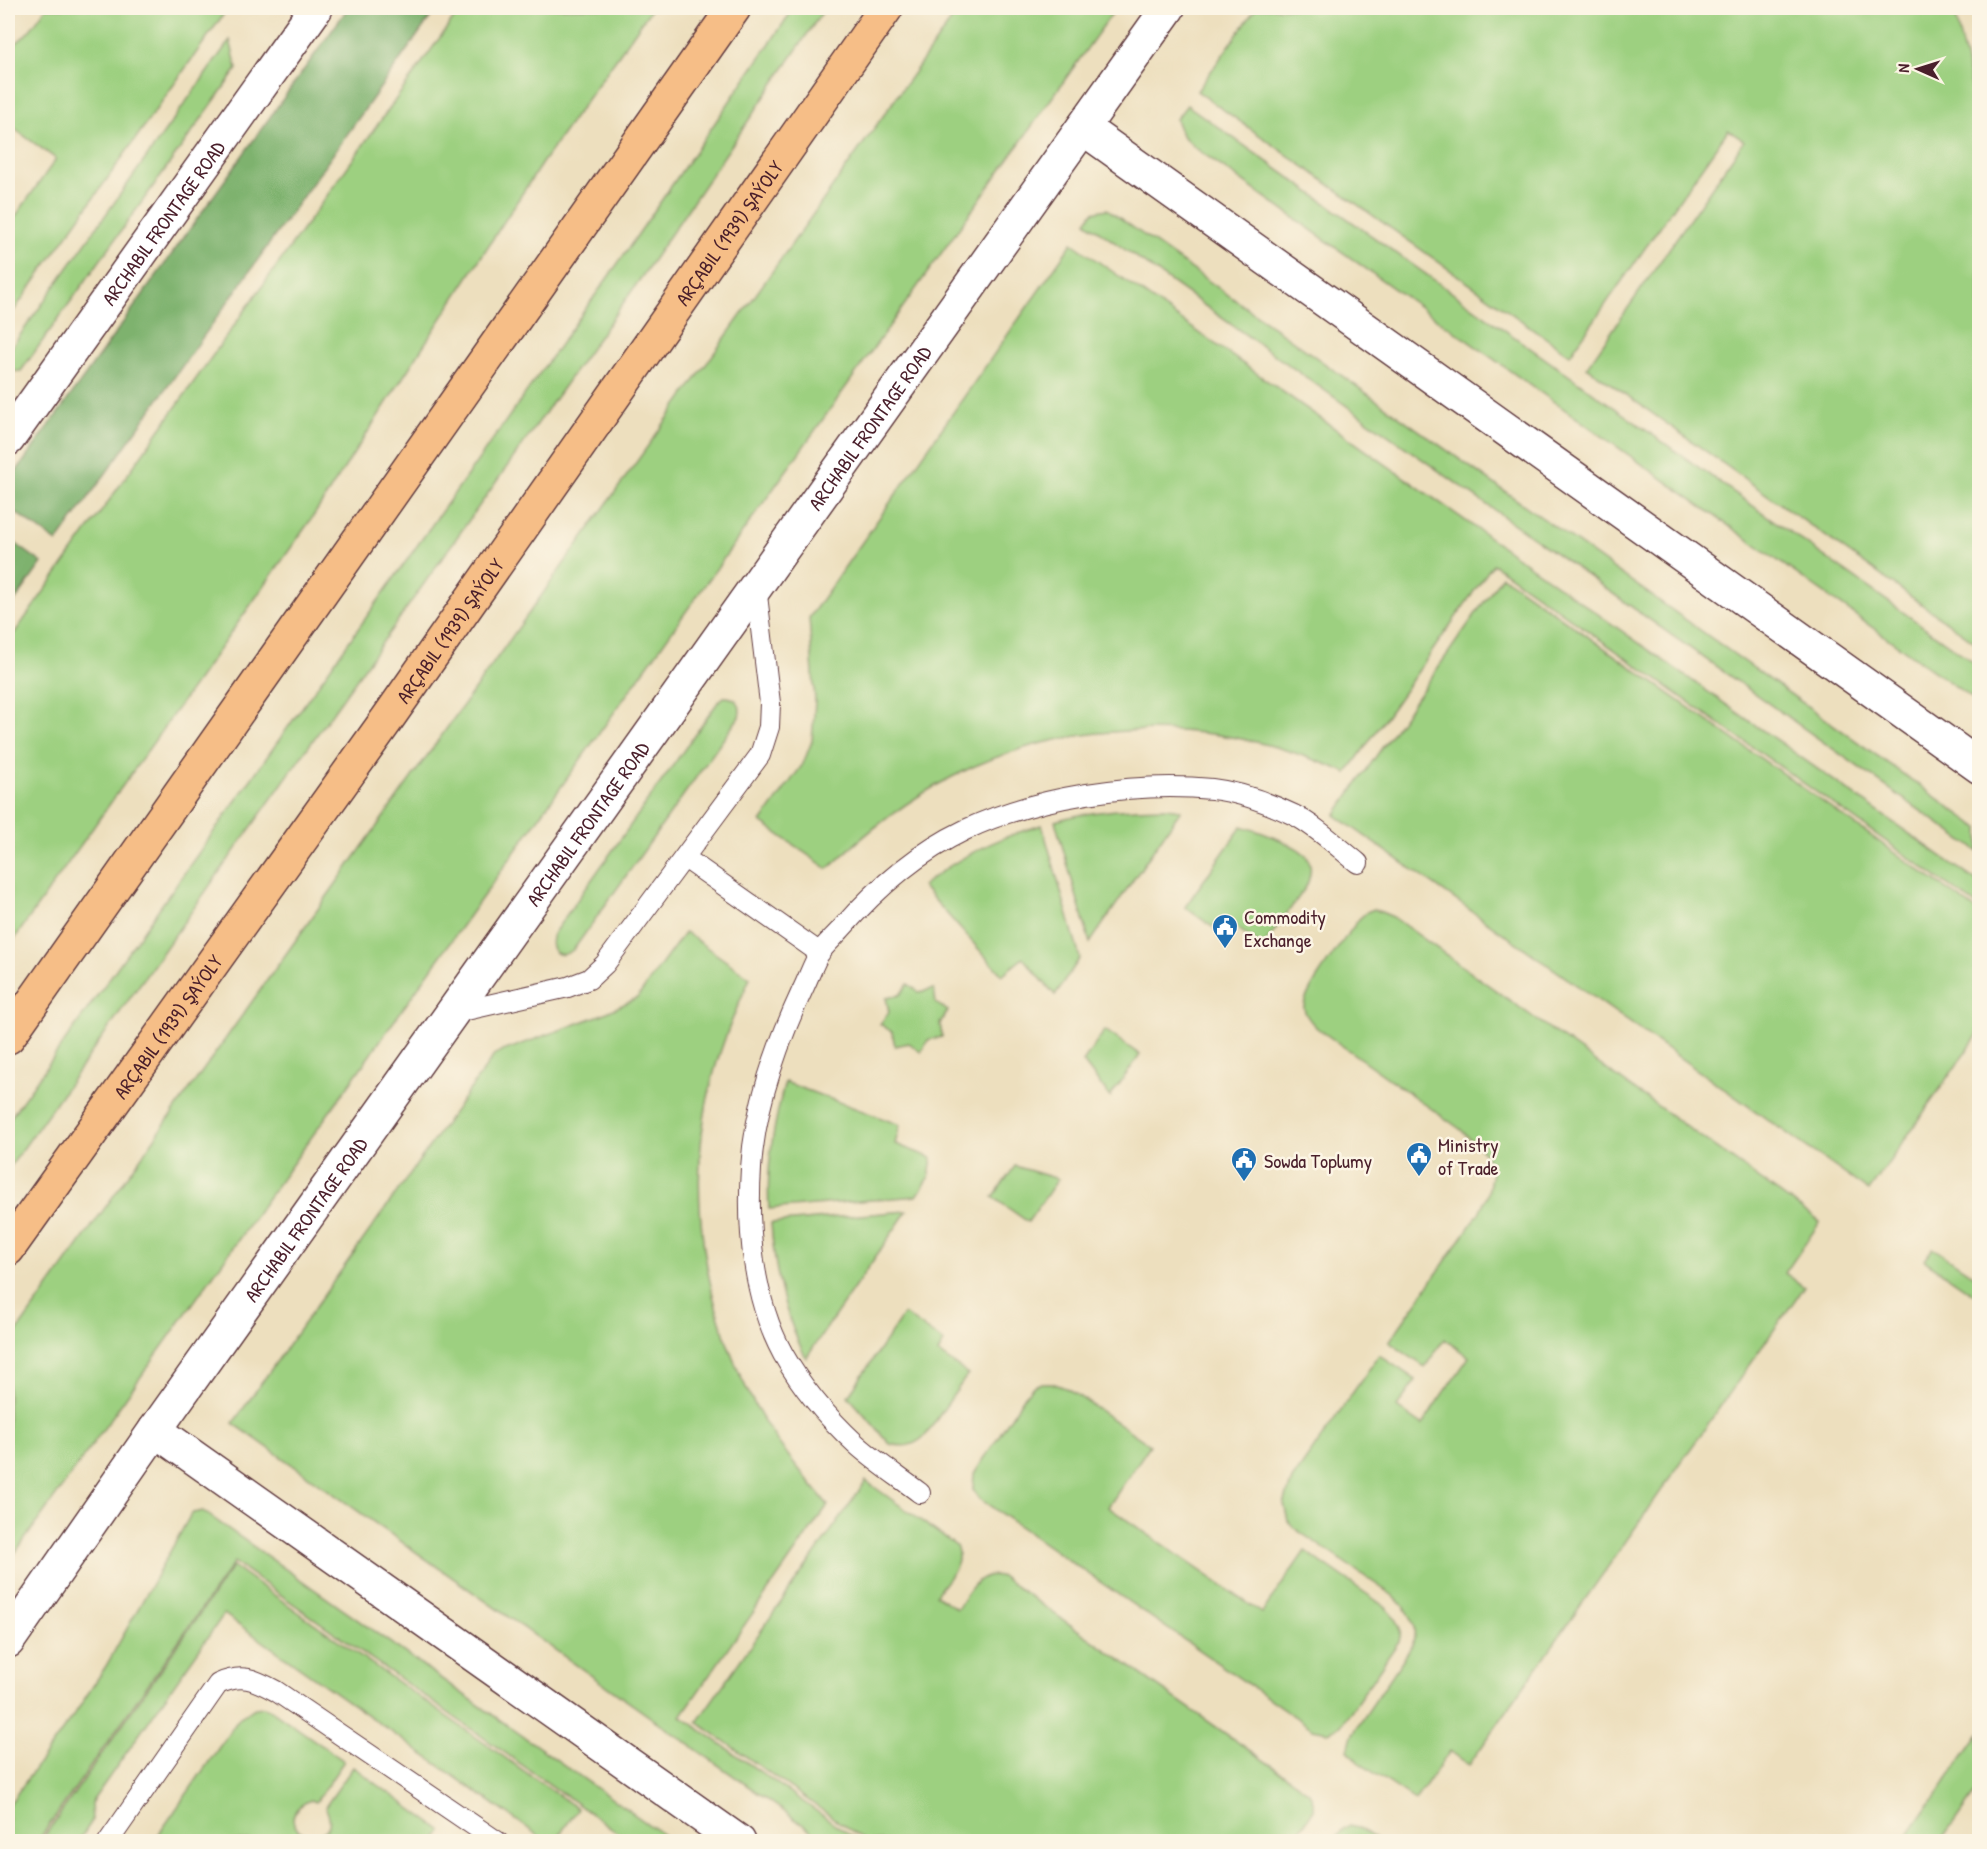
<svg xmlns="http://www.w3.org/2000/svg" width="1987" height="1849" font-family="'Patrick Hand',sans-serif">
<rect width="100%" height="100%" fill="#fcf5e5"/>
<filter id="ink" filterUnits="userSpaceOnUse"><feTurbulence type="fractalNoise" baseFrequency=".0167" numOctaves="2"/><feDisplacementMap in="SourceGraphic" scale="12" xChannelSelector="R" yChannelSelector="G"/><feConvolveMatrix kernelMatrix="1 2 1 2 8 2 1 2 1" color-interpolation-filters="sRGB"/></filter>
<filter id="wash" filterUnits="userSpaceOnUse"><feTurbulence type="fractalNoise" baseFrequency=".008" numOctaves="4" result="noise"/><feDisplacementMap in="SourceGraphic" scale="24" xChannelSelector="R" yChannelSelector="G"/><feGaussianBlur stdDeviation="1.35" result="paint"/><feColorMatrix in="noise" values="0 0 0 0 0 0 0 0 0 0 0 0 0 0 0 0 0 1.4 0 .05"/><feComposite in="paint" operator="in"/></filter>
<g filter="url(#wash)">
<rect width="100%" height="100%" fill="#eddfbe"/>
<!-- green -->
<path fill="#9dd080" stroke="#747856" stroke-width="1.5" d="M46,8H228L8,319V227L56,159L8,124V48C25,39 35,24 46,8Z
M461,8H652L542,163L312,518L8,948V642Z
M794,8H825L643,275L8,1170V1121L621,259Z
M960,8H1116L8,1563V1344Z
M1256,8H1953L1980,121L1979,645L1587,367L1744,141L1728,130L1570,355L1197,91Z
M230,40L237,69L21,371L8,372V352Z
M1187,105L1979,666V703L1194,147L1182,135L1176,119Z
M1107,209L1979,828V852L1086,222L1093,212Z
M1072,243L1979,883V907L1493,564L1347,773C1335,767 1322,763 1309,758C1196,716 1060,721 952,777C905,801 865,833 828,869L761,822L803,764L812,741L815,701L809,618Z
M1502,576L1979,912V1033L1869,1191L1335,815Z
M724,697C737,697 742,704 739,717L574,949C559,961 547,951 553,934L718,702Z
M1166,808L1181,810L1090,943L1055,821C1091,810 1128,809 1166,808Z
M1042,825L1080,958L1055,995L1023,958L1002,975L922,886C957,858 999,837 1042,825Z
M1242,826C1255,830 1266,834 1278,839C1302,850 1319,857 1306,887L1263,947L1233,925L1225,936L1185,907Z
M1374,909L1393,917L1820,1222L1785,1273L1804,1287L1469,1765L1450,1751L1415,1800L1358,1762L1348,1750L1352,1735L1412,1646C1420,1624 1407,1609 1392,1595L1294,1528L1288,1521L1284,1504L1292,1480L1379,1355L1416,1380L1397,1407L1422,1425L1469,1357L1444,1339L1425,1367L1389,1342L1479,1213L1488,1193L1492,1172L1490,1163L1483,1151L1460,1129L1317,1028C1312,1023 1305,1016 1304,1008C1302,992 1349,934 1359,919L1367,912Z
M685,932L750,978C735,1011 721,1044 712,1080C684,1188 704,1317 760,1414C779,1447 804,1475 828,1505L681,1716L859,1841H826L233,1423L495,1054L603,1014L637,998Z
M908,984L919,992L934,989L936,1003L948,1011L940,1023L942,1037L928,1040L921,1052L909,1043L895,1046L892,1032L880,1024L889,1012L886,998L900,995Z
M1105,1030L1140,1055L1110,1097L1083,1062Z
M785,1082L900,1125L895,1144L932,1158L929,1178L917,1196L769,1209C766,1166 774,1122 785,1082Z
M1015,1166L1058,1179L1028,1222L993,1197Z
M907,1211L806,1358C785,1317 774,1269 771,1223Z
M1933,1248L1979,1279V1298L1924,1260Z
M904,1314L944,1342L938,1353L968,1374L926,1435C914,1446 905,1448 890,1444L848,1396Z
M1041,1383H1052L1068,1389L1150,1445L1108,1507L1262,1613L1305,1551L1384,1606C1395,1616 1404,1626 1399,1641L1340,1727L1328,1732L1313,1729L980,1499L973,1489L974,1474L1026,1394L1032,1387Z
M866,1481L956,1546C965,1565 945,1580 936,1595L957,1609C968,1593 979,1568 1002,1577L1309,1792L1314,1804V1809L1293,1841H866L697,1722Z
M203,1511L672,1841H630L234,1562L38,1841H8V1806L78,1709L106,1666L190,1516L193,1513Z
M233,1566L578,1809L555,1841H546L224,1614L91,1803L92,1821L79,1841H41Z
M264,1707L271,1710L344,1761L316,1802L311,1800C271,1816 308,1849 327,1829C332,1822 329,1814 325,1807L353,1767L442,1831L435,1841H154L240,1717L255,1708Z
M1979,1734V1787L1941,1841H1904Z
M1350,1825L1357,1827L1379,1841H1333L1343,1829Z"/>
<!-- forest -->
<path fill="#7eb26e" stroke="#64684c" stroke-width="1.5" d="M348,8H437L57,542L8,507V483Z
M8,538L42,563L8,611Z"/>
</g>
<g filter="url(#ink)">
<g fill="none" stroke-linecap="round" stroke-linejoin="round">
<defs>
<path id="service" d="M685,858L820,953
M453,1013L568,987L589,979L605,964L760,755L769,727L770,703L756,587
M920,1493C899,1477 876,1462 856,1444C829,1419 801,1386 783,1354C753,1299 747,1229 751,1168C755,1106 776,1047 802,991C808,979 813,964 820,952C826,944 834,937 841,929C875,890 917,853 965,830C1035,797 1135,781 1212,789C1239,792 1269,803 1294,815C1316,826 1339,848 1358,863
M108,1842L218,1684C242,1673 254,1679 276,1691L498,1842
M1979,1842L1980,1840"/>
<g id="minor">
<path d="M1083,128L1980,767"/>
<path d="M155,1430L739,1842"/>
<path id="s1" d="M8,1641L155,1430L1168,8"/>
</g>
<g id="tertiary">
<path id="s2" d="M8,439L316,8"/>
</g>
<g id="primary">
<path d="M8,1037L734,8"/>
<path id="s3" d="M8,1249L388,718L886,8"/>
</g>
</defs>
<!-- service casing -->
<use href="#service" stroke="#623c41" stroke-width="22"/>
<!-- minor casing -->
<use href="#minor" stroke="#623c41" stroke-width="36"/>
<!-- tertiary casing -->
<use href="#tertiary" stroke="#623c41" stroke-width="36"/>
<!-- primary casing -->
<use href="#primary" stroke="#623c41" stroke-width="36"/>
<!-- service -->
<use href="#service" stroke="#fff" stroke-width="20"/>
<!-- minor -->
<use href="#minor" stroke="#fff" stroke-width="33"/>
<!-- tertiary -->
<use href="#tertiary" stroke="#fff" stroke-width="33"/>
<!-- primary -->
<use href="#primary" stroke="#f6be87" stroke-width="33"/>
</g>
</g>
<!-- icons -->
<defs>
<symbol id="civic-pin" viewBox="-11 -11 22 30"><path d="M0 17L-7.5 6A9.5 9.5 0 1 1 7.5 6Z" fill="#1f6fb2" stroke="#fcf5e5"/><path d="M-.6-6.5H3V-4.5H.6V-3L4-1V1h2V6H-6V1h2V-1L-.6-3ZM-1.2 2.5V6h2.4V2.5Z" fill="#fff"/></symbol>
</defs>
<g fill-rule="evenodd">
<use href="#civic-pin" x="1210" y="912" width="30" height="40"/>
<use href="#civic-pin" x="1404" y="1140" width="30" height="40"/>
<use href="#civic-pin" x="1229" y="1145" width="30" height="40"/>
</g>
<g text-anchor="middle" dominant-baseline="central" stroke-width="5" stroke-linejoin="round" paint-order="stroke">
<!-- street labels -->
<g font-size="20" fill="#4a1f2b" stroke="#fcf5e5">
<text stroke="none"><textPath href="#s2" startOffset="266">ARCHABIL FRONTAGE ROAD</textPath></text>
<text stroke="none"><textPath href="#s3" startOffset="1246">ARÇABIL (1939) ŞAÝOLY</textPath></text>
<text stroke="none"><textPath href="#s1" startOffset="1488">ARCHABIL FRONTAGE ROAD</textPath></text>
<text stroke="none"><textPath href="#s3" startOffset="760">ARÇABIL (1939) ŞAÝOLY</textPath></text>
<text stroke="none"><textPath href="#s1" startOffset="1002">ARCHABIL FRONTAGE ROAD</textPath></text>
<text stroke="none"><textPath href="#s3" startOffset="274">ARÇABIL (1939) ŞAÝOLY</textPath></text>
<text stroke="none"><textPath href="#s1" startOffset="516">ARCHABIL FRONTAGE ROAD</textPath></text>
</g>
<!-- poi labels -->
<g font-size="20" fill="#4a1f2b" stroke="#fcf5e5" text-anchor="start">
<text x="1244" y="916">Commodity<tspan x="1244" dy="23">Exchange</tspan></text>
<text x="1438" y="1144">Ministry<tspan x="1438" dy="23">of Trade</tspan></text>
<text x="1264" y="1160">Sowda Toplumy</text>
</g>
</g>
<!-- margin -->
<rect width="1987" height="1849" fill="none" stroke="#fcf5e5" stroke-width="30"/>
<!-- north arrow -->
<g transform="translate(1918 69) rotate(273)" stroke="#fcf5e5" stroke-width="4.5" paint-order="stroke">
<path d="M0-4.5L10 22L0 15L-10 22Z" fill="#4a1f2b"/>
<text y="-9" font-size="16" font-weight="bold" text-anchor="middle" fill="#4a1f2b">N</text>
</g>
</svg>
